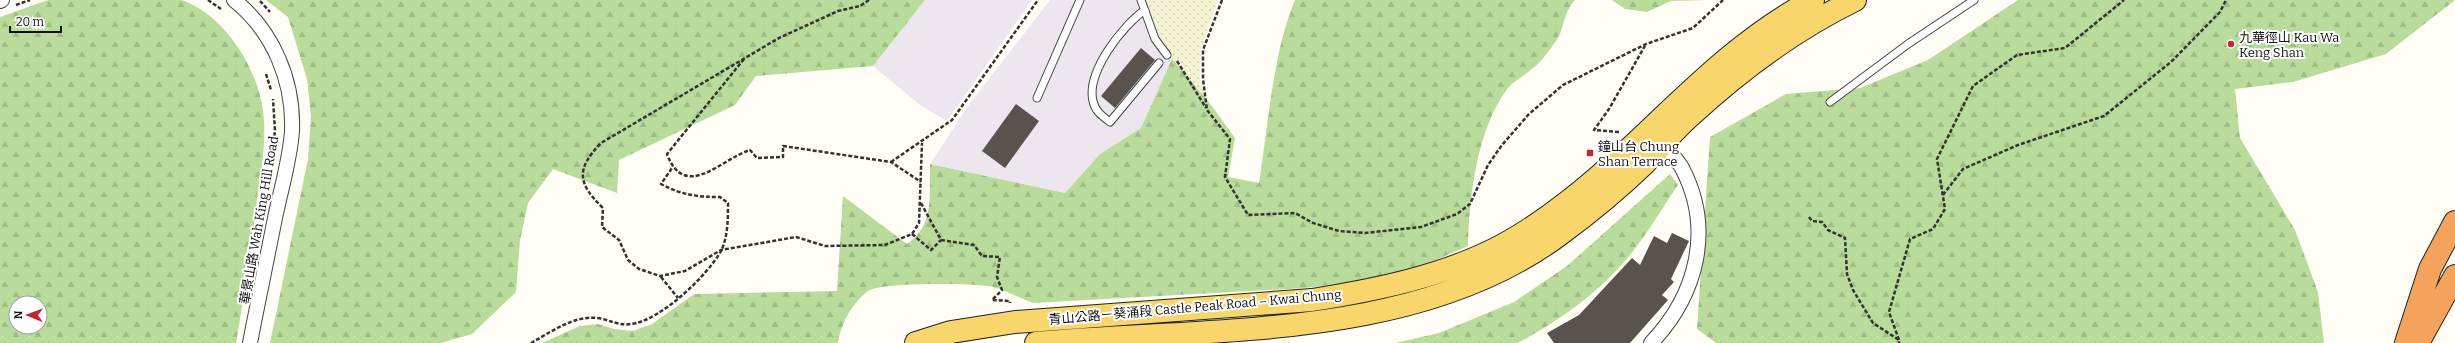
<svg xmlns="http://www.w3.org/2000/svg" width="2455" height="343" font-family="Bitter,'Noto Sans TC',serif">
<defs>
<pattern id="farmland-dots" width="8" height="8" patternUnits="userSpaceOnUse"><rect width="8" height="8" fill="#f6f3d4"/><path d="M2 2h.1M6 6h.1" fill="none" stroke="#d2cfb5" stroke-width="1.8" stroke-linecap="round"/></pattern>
<pattern id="forest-firs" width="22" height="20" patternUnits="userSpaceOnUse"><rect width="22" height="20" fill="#b9dc9c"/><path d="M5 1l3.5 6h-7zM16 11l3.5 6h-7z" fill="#9ebc85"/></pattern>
</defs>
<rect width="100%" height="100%" fill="#fffdf5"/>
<!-- industrial -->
<path fill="#eee6ef" d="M925,0H1032L947,121L920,105L873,66Z
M1050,0H1146L1160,36L1172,59L1141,128L1100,154L1065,193L930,164L968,106Z"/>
<!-- farmland -->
<path fill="url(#farmland-dots)" d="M1146,0H1218L1201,49L1200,79L1206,103L1172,59L1160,36Z"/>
<!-- forest -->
<path fill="url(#forest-firs)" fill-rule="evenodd" d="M48,0H182C227,16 262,74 264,121C266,150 259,180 256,208C250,253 244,298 236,343H0V17ZM16,303H40V327H16Z
M266,0H925L873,66L756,76L735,105L619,160L617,193L553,169L528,203L520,240L516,292L472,334L441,343H270L308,159L311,116L307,79L288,17Z
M1295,0H1575C1562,15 1565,28 1556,41C1550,49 1544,58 1537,65C1528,73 1516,79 1508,88C1477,128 1469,197 1468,246L1429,263L1368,280L1305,288L1033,303C1020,298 1007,291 993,287C977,283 881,282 868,291C852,303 841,323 838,343H542L580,326L598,324L614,329L633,331L652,324L694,294L837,291L843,196L907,244C935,225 929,195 930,164L1065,193L1100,154L1141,128L1172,59L1208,101L1235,138L1228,177L1259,183C1268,127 1273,51 1295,0Z
M1612,0H1707L1671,1L1647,12L1625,9Z
M2018,0H2455L2386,54L2293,82L2235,89L2240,138L2295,230L2318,292L2324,343H1716L1697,329L1710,137L1786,94L1860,88L1928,60Z
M1670,174L1678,185C1662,208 1648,233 1630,255C1600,292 1559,321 1518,343H1395L1439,333L1514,302L1567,266Z"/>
<!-- building -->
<path fill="#5a524d" d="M1141,48L1155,60L1115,108L1101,96Z
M1016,104L1039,121L1005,168L982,151Z
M1672,233L1689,241L1671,279L1674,282L1662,295L1668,300L1630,343H1554L1547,333L1579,315L1632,258L1640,265L1654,236L1667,243Z"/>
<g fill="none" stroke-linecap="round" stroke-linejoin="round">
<defs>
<path id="lane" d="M1141,0L1155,39L1167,55
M1145,10C1123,25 1086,72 1093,101C1095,111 1102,116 1110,122L1159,63
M1037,98L1080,0
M1830,102L1908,44L1974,0"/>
<path id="street" d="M234,0C273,31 294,81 292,131C290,160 281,189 275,218C267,259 258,301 250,343
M0,1L2,0
M1651,343C1697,295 1714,229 1682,168C1677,159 1669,151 1663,144"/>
<path id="primary" d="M916,343L951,332L1015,322L1312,300C1376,290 1445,276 1503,245C1549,220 1590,185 1628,150C1687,95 1741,38 1813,0
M1036,343C1207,327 1415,342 1559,235C1589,213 1618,189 1644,164C1660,148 1673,131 1689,117C1740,70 1793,30 1855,0"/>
<path id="highway" d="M2406,343L2430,269L2455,222
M2418,343L2455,276"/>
</defs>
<!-- lane casing -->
<use href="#lane" stroke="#444" stroke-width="9"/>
<!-- street casing -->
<use href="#street" stroke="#444" stroke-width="16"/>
<!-- primary casing -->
<use href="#primary" stroke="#222" stroke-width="24"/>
<!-- highway casing -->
<use href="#highway" stroke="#222" stroke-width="24"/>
<!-- path -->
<path stroke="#333" stroke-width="2.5" stroke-dasharray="4 2" stroke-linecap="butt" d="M208,0L221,9
M869,0L860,6L838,11L779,38L601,143C576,169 577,183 603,208L602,227L619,240L628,260L639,269L660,276L685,271L721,250L796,237L825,246L885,245L912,234L919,223L922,143
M1222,0L1203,50V79L1207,110L1230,139L1225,177L1248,215L1295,213L1313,223L1339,231L1365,233L1421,227L1457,214L1470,204L1488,165L1502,145L1529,114L1563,85L1646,44L1693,28L1723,0
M260,1L270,12
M16,5L30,0
M744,59L667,154C685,202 721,159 750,150L757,158L783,157V146L891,162L921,182
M1177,61L1206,108
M266,74L271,90
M1619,132L1594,130L1609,109L1646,44
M271,160L275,131L273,99
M891,162L952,120L1038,0
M1943,195L1963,169L2018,145L2104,116L2171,62L2220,12L2226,0
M921,203L941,240
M1809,217L1812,221L1822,222L1828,230L1845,238L1847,274L1853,290L1873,323L1899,340V343
M912,234L931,250L941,240
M941,240L974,245L982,256L1000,257L997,277L1002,290L992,300L1010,301V303
M661,277L678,298
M1899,340L1889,312L1910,239L1933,229L1945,209L1937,159L1973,86L2017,55L2065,48L2124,0
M531,343C551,332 574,315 598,318C610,320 619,326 631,324C660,321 707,276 721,251C728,237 728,218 728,203L720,197C698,197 681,195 661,184L672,168"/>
<!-- lane -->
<use href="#lane" stroke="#fff" stroke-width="7"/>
<!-- street -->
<use href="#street" stroke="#fff" stroke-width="14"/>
<!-- primary -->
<use href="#primary" stroke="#f9d66b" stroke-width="22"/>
<!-- highway -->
<use href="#highway" stroke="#f5a25d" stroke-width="22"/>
</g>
<!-- markers -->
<g fill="#c4262e" stroke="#fff" stroke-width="1.5">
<circle cx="2231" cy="44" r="4"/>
<rect x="1586" y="149" width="8" height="8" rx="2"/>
</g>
<g text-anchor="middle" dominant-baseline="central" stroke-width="4" stroke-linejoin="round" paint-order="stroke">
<!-- poi labels -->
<g font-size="13" fill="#111" stroke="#fff" text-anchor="start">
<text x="2239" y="37">九華徑山 Kau Wa<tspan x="2239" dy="15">Keng Shan</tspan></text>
<text x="1598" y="146">鐘山台 Chung<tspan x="1598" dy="15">Shan Terrace</tspan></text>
</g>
<!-- street labels -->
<g font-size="13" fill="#111" stroke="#fff">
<text transform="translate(259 220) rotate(-80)">華景山路 Wah King Hill Road</text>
<text transform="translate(1195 307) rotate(-5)">青山公路－葵涌段 Castle Peak Road – Kwai Chung</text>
</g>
</g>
<!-- north arrow -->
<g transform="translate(28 315) rotate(271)"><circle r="19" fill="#ffffff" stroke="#a0a0a0"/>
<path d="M0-3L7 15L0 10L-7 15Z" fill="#c4262e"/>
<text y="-6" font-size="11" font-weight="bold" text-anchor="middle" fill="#111111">N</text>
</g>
<!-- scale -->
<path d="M10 26v6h51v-6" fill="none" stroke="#111111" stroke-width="2"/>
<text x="16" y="26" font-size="12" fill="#111111" stroke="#ffffff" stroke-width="3" paint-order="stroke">20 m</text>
</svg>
